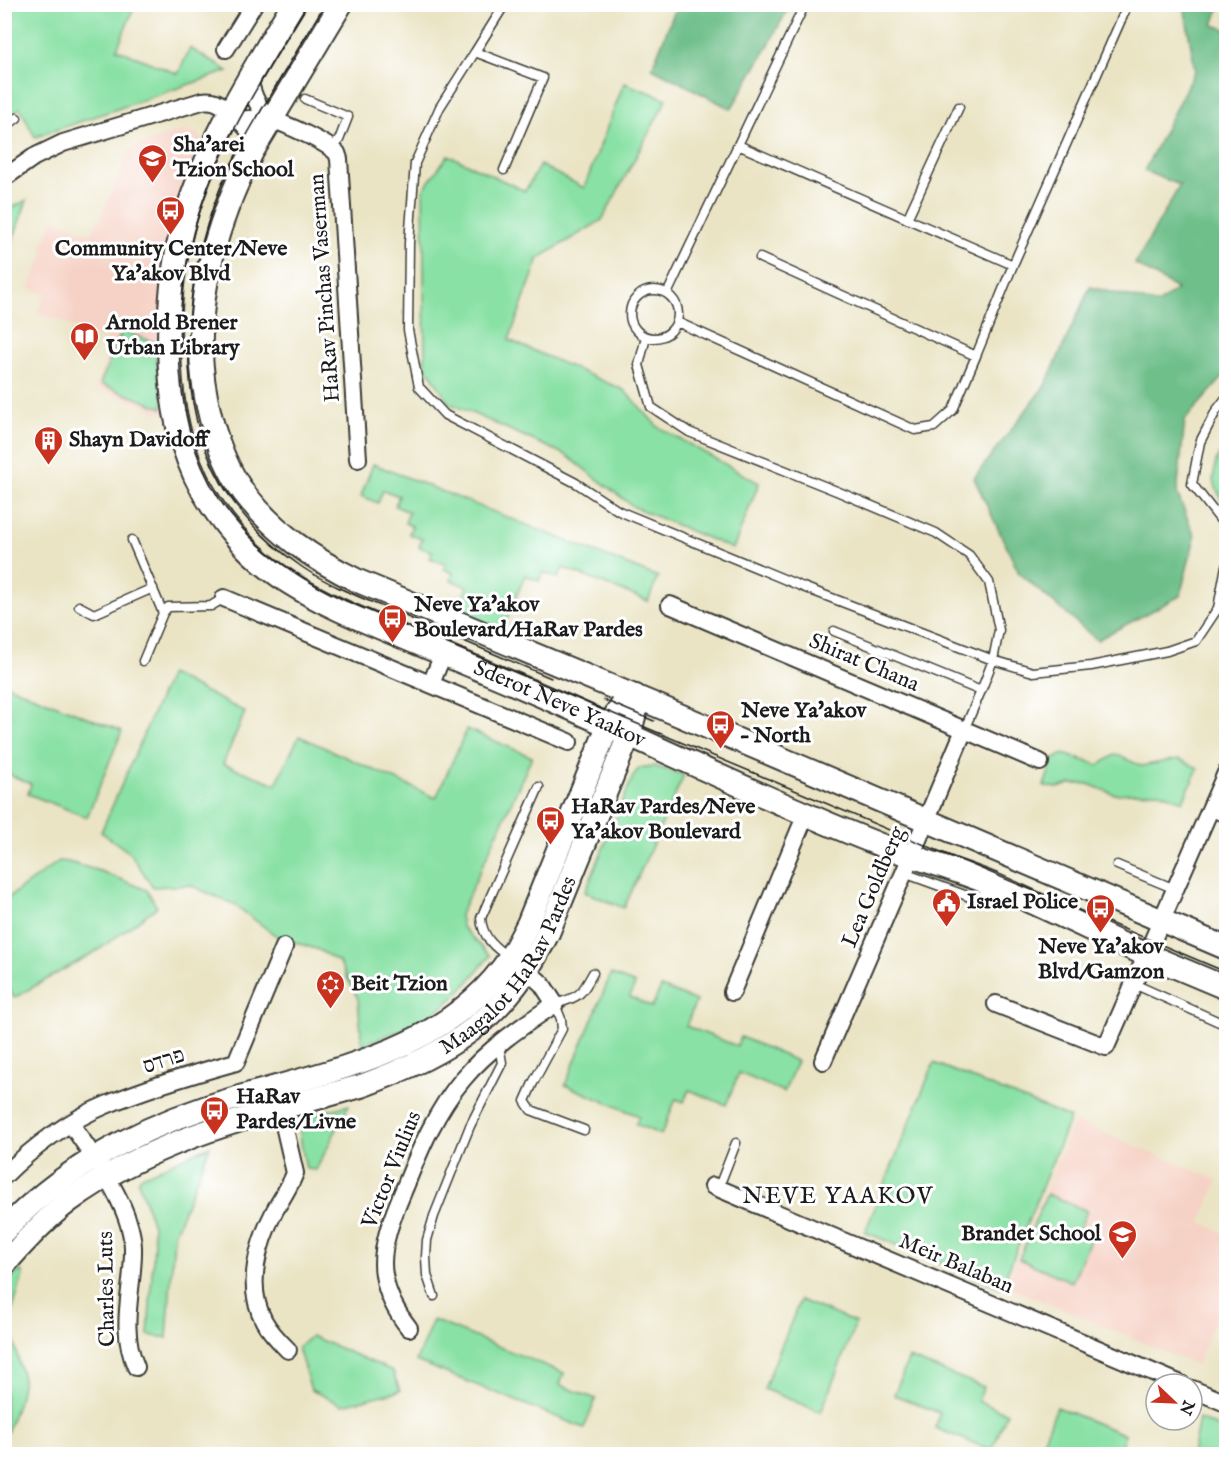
<svg xmlns="http://www.w3.org/2000/svg" width="1231" height="1459" font-family="'IM FELL English','Frank Ruhl Libre',serif">
<rect width="100%" height="100%" fill="#fff"/>
<filter id="ink" filterUnits="userSpaceOnUse"><feTurbulence type="fractalNoise" baseFrequency=".0167" numOctaves="2"/><feDisplacementMap in="SourceGraphic" scale="12" xChannelSelector="R" yChannelSelector="G"/><feConvolveMatrix kernelMatrix="1 2 1 2 8 2 1 2 1" color-interpolation-filters="sRGB"/></filter>
<filter id="wash" filterUnits="userSpaceOnUse"><feTurbulence type="fractalNoise" baseFrequency=".008" numOctaves="4" result="noise"/><feDisplacementMap in="SourceGraphic" scale="24" xChannelSelector="R" yChannelSelector="G"/><feGaussianBlur stdDeviation="1.35" result="paint"/><feColorMatrix in="noise" values="0 0 0 0 0 0 0 0 0 0 0 0 0 0 0 0 0 1.4 0 .05"/><feComposite in="paint" operator="in"/></filter>
<g filter="url(#wash)">
<rect width="100%" height="100%" fill="#eae4c4"/>
<!-- built -->
<path fill="#f6d1c5" d="M180,131H190L197,133L202,139V149L199,161L166,415L96,388L113,342L38,313L45,294L29,288L45,251L41,248L54,219L91,234L98,219L146,239L100,219L130,149Z
M1074,1121L1218,1180L1201,1223L1226,1234V1292L1197,1365L1006,1286Z"/>
<!-- green -->
<path fill="#89e1a5" stroke="#527e60" stroke-width="1.5" d="M5,4L135,5L117,49L178,74L190,48L228,71L35,137L20,108L5,118Z
M624,83L667,99L602,220L539,258L509,340L624,390L658,427L759,483L733,549L634,507L566,455L449,403L425,365L423,190L448,155L525,191L540,165L584,188Z
M27,200L5,262V211Z
M122,331L154,342L163,399L162,408L100,384Z
M1226,442V503L1222,501L1213,481L1216,461Z
M373,464L658,577L648,601L563,568L558,578L543,572L539,581L525,575L502,631L456,613L467,587L451,580L453,573L444,569L446,564L430,558L433,552L419,547L422,539L409,534L412,526L405,523L409,512L395,506L399,496L383,490L378,503L361,496Z
M170,674L245,712L223,764L276,784L299,736L436,798L467,729L532,757L460,915L462,927L490,956C476,972 463,991 446,1004C423,1023 390,1034 362,1045L358,999L339,962L319,950L278,937L233,904L190,885L153,887L130,853L101,832Z
M4,684L122,731L87,817L28,794L31,784L5,773Z
M1063,754L1099,765L1116,754L1141,766L1179,759L1198,768L1183,801L1159,792L1114,794L1088,784H1070L1058,788L1044,786L1053,760Z
M653,766L684,775L624,908L585,892L633,776L639,768Z
M59,861L68,862L100,871L147,890L157,907L98,950L14,998L5,981V900Z
M611,974L635,984L630,997L652,1007L661,987L696,1001L686,1026L737,1046L741,1037L797,1061L784,1092L739,1073L726,1105L689,1090L684,1102L676,1099L661,1135L636,1124L639,1116L565,1085Z
M934,1063L1070,1118L1001,1288L865,1232Z
M349,1105L316,1170L306,1169C304,1157 300,1143 300,1130C300,1114 336,1109 349,1105Z
M210,1146L174,1235L167,1338L148,1335L154,1244L153,1226L138,1181L142,1176Z
M1047,1194L1087,1211L1077,1234L1090,1240L1072,1282L1019,1259Z
M21,1270L23,1276L9,1321L23,1379L20,1396L5,1438V1286L7,1282Z
M800,1300L856,1323L821,1412L764,1389Z
M433,1320L564,1373L560,1385L596,1399L584,1428L416,1361Z
M311,1336L393,1371L400,1391L342,1405L311,1390L298,1348Z
M909,1358L984,1387L978,1401L1007,1413L992,1450L935,1428L940,1413L894,1395Z
M1057,1407L1125,1435L1117,1454H1053L1040,1449Z
M1199,1419L1226,1431V1454H1192Z"/>
<!-- forest -->
<path fill="#6ebf8a" stroke="#456e53" stroke-width="1.5" d="M677,5H790L766,50L731,109L652,68Z
M1184,5H1220L1213,25L1226,29V374L1185,420L1177,493L1195,537L1180,596L1097,640L1019,573L974,478L1046,384L1090,287L1158,304L1177,289L1135,264L1180,185L1144,171L1195,70Z"/>
</g>
<g filter="url(#ink)">
<g fill="none" stroke-linecap="round" stroke-linejoin="round">
<defs>
<path id="lane" d="M475,52L505,4
M305,99L348,117L339,140L332,148
M4,128L17,118
M738,145L1013,265
M504,170L543,78L475,52L440,107L415,163L409,243L408,330L419,387L445,415L576,483L619,511L803,587L993,660L999,630L989,582L969,555L936,533L839,492L689,432L651,407L639,365L646,337
M907,219L959,107
M760,258L976,356L1013,265L1128,4
M630 314a24 24 0 1 1 48 0a24 24 0 1 1-48 0Z
M667,294L805,4
M677,322L915,430L934,427L953,410L976,356
M1226,398L1216,411L1200,442L1192,484L1226,527
M132,540L163,613
M79,606L94,614L153,588
M834,631L981,691L964,730
M143,661L163,613L168,607L211,606L224,598
M981,691L993,660L1033,672L1091,666L1167,651L1196,641L1218,608L1226,566
M1210,811L1226,819
M1117,865L1175,889
M904,873L970,897L983,895L995,891
M510,957C495,949 482,936 481,918L539,787
M1134,984L1226,1025
M584,1130L531,1110L525,1101L533,1083L562,1029L561,1019L555,1004C580,997 581,995 593,973
M718,1189L736,1143
M434,1296L427,1275L426,1257L427,1240L434,1216L470,1126L502,1063L499,1045"/>
<path id="street" d="M226,49L254,4
M249,79C253,96 258,108 271,120
M224,122C239,120 256,117 271,120C285,123 327,143 337,153L339,159L358,459
M4,178L34,157L63,143L202,101C207,100 211,100 216,102C230,108 250,130 258,143
M224,598L569,742
M670,605L1040,762
M431,684L443,654
M732,992L806,814
M996,1004L1106,1047L1226,773
M823,1061L904,873L964,730
M278,1099L295,1173C290,1186 282,1198 275,1210C258,1243 245,1286 264,1321C270,1332 279,1341 288,1350
M71,1124C94,1158 131,1205 133,1247C134,1289 118,1326 136,1367
M4,1176C32,1148 69,1120 106,1105C148,1087 193,1074 236,1062L284,947
M713,1186L1181,1384
M409,1328C397,1313 387,1295 384,1275C379,1247 394,1213 405,1187C420,1149 436,1111 463,1079C488,1049 522,1026 555,1004L542,984L518,963
M1192,1389L1226,1403"/>
<g id="secondary">
<path id="s1" d="M293,4C250,76 204,147 182,229C172,267 169,307 169,346C170,392 175,433 195,476C215,518 249,557 288,582C321,603 357,618 393,633C447,656 502,678 556,702C640,739 723,779 808,815C831,825 855,835 878,844C917,859 958,870 996,886C1040,905 1083,926 1126,946C1159,960 1193,974 1226,988"/>
<path d="M341,4L252,152C210,234 186,328 211,419C218,445 228,471 244,493C275,533 313,559 358,581L658,706L1226,948"/>
<path d="M4,1231C56,1174 131,1132 204,1108C312,1072 443,1060 511,956C517,945 523,934 528,924L608,726L621,707L635,696"/>
<path id="s2" d="M4,1265C24,1242 45,1219 69,1201C155,1138 260,1114 361,1086C449,1054 506,1019 548,933L629,735L635,713V696"/>
</g>
</defs>
<!-- lane casing -->
<use href="#lane" stroke="#3b3a35" stroke-width="11"/>
<!-- street casing -->
<use href="#street" stroke="#3b3a35" stroke-width="20"/>
<!-- secondary casing -->
<use href="#secondary" stroke="#3b3a35" stroke-width="26"/>
<!-- lane -->
<use href="#lane" stroke="#fff" stroke-width="8"/>
<!-- street -->
<use href="#street" stroke="#fff" stroke-width="16"/>
<!-- secondary -->
<use href="#secondary" stroke="#fff" stroke-width="22"/>
<!-- tram -->
<path stroke="#1c1c1c" stroke-width="1.5" d="M308,4C276,57 241,110 216,167C174,264 159,407 220,500C251,547 296,578 346,601L1226,972
M325,4C307,34 289,64 271,94C253,124 235,154 221,186C185,274 171,396 221,482C240,516 270,545 302,567C333,588 370,601 405,616C453,636 502,657 551,678
M604,700L654,721"/>
</g>
</g>
<!-- icons -->
<defs>
<symbol id="school-pin" viewBox="-11 -11 22 30"><path d="M0 17L-7.5 6A9.5 9.5 0 1 1 7.5 6Z" fill="#c8321e" stroke="#fff"/><path d="M0-5L7-2L0 1L-7-2ZM-4 1L0 2.5L4 1V4Q0 6-4 4Z" fill="#fff"/></symbol>
<symbol id="bus-pin" viewBox="-11 -11 22 30"><path d="M0 17L-7.5 6A9.5 9.5 0 1 1 7.5 6Z" fill="#c8321e" stroke="#fff"/><path d="M-5-6H5V4H4V6H2V4H-2V6H-4V4H-5ZM-3.5-4V0h7V-4ZM-3.5 1.2v1.5H-2V1.2ZM2 1.2v1.5H3.5V1.2Z" fill="#fff"/></symbol>
<symbol id="library-pin" viewBox="-11 -11 22 30"><path d="M0 17L-7.5 6A9.5 9.5 0 1 1 7.5 6Z" fill="#c8321e" stroke="#fff"/><path d="M-6-4Q-3-5.5-.7-3.5V5Q-3 3-6 4ZM6-4Q3-5.5 .7-3.5V5Q3 3 6 4Z" fill="#fff"/></symbol>
<symbol id="building-pin" viewBox="-11 -11 22 30"><path d="M0 17L-7.5 6A9.5 9.5 0 1 1 7.5 6Z" fill="#c8321e" stroke="#fff"/><path d="M-4-6H4V6H1V3H-1V6H-4ZM-2.5-4.3h1.7v1.8h-1.7ZM.8-4.3h1.7v1.8H.8ZM-2.5-1h1.7V.8h-1.7ZM.8-1h1.7V.8H.8Z" fill="#fff"/></symbol>
<symbol id="civic-pin" viewBox="-11 -11 22 30"><path d="M0 17L-7.5 6A9.5 9.5 0 1 1 7.5 6Z" fill="#c8321e" stroke="#fff"/><path d="M-.6-6.5H3V-4.5H.6V-3L4-1V1h2V6H-6V1h2V-1L-.6-3ZM-1.2 2.5V6h2.4V2.5Z" fill="#fff"/></symbol>
<symbol id="synagogue-pin" viewBox="-11 -11 22 30"><path d="M0 17L-7.5 6A9.5 9.5 0 1 1 7.5 6Z" fill="#c8321e" stroke="#fff"/><path d="M0-6.5L5.6 3.2H-5.6ZM0 6.5L5.6-3.2H-5.6Z" fill="#fff"/></symbol>
</defs>
<g fill-rule="evenodd">
<use href="#school-pin" x="136" y="142" width="33" height="45"/>
<use href="#bus-pin" x="154" y="194" width="33" height="45"/>
<use href="#library-pin" x="68" y="320" width="33" height="45"/>
<use href="#building-pin" x="32" y="424" width="33" height="45"/>
<use href="#bus-pin" x="376" y="602" width="33" height="45"/>
<use href="#bus-pin" x="704" y="708" width="33" height="45"/>
<use href="#bus-pin" x="534" y="804" width="33" height="45"/>
<use href="#civic-pin" x="930" y="886" width="33" height="45"/>
<use href="#bus-pin" x="1084" y="892" width="33" height="45"/>
<use href="#synagogue-pin" x="314" y="968" width="33" height="45"/>
<use href="#bus-pin" x="198" y="1094" width="33" height="45"/>
<use href="#school-pin" x="1106" y="1218" width="33" height="45"/>
</g>
<g text-anchor="middle" dominant-baseline="central" stroke-width="6" stroke-linejoin="round" paint-order="stroke">
<!-- poi labels -->
<g font-size="22" font-weight="bold" fill="#1c1c1c" stroke="#fff" text-anchor="start">
<text x="173" y="145">Sha'arei<tspan x="173" dy="25">Tzion School</tspan></text>
<text x="171" y="249" text-anchor="middle">Community Center/Neve<tspan x="171" dy="25">Ya'akov Blvd</tspan></text>
<text x="106" y="323">Arnold Brener<tspan x="106" dy="25">Urban Library</tspan></text>
<text x="69" y="440">Shayn Davidoff</text>
<text x="414" y="605">Neve Ya'akov<tspan x="414" dy="25">Boulevard/HaRav Pardes</tspan></text>
<text x="741" y="711">Neve Ya'akov<tspan x="741" dy="25">– North</tspan></text>
<text x="571" y="807">HaRav Pardes/Neve<tspan x="571" dy="25">Ya'akov Boulevard</tspan></text>
<text x="967" y="902">Israel Police</text>
<text x="1101" y="947" text-anchor="middle">Neve Ya'akov<tspan x="1101" dy="25">Blvd/Gamzon</tspan></text>
<text x="351" y="984">Beit Tzion</text>
<text x="236" y="1097">HaRav<tspan x="236" dy="25">Pardes/Livne</tspan></text>
<text x="1101" y="1234" text-anchor="end">Brandet School</text>
</g>
<!-- street labels -->
<g font-size="22" fill="#1c1c1c" stroke="#fff">
<text transform="translate(325 288) rotate(-94)">HaRav Pinchas Vaserman</text>
<text transform="translate(864 663) rotate(23)">Shirat Chana</text>
<text stroke="none"><textPath href="#s1" startOffset="944">Sderot Neve Yaakov</textPath></text>
<text transform="translate(874 887) rotate(-67)">Lea Goldberg</text>
<text stroke="none"><textPath href="#s2" startOffset="606">Maagalot HaRav Pardes</textPath></text>
<text transform="translate(164 1061) rotate(-18)">פרדס</text>
<text transform="translate(392 1170) rotate(-68)">Victor Viulius</text>
<text transform="translate(956 1264) rotate(23)">Meir Balaban</text>
<text transform="translate(107 1289) rotate(-91)">Charles Luts</text>
</g>
<!-- neighbourhood labels -->
<g font-size="24" letter-spacing="1.5" fill="#1c1c1c" stroke="#fff">
<text x="838" y="1196">NEVE YAAKOV</text>
</g>
</g>
<!-- margin -->
<rect width="1231" height="1459" fill="none" stroke="#fff" stroke-width="24"/>
<!-- north arrow -->
<g transform="translate(1174 1402) rotate(113)"><circle r="28" fill="#ffffff" stroke="#a4a4a4" stroke-width="1.5"/>
<path d="M0-4.5L10 22L0 15L-10 22Z" fill="#c8321e"/>
<text y="-9" font-size="16" font-weight="bold" text-anchor="middle" fill="#1c1c1c">N</text>
</g>
</svg>
